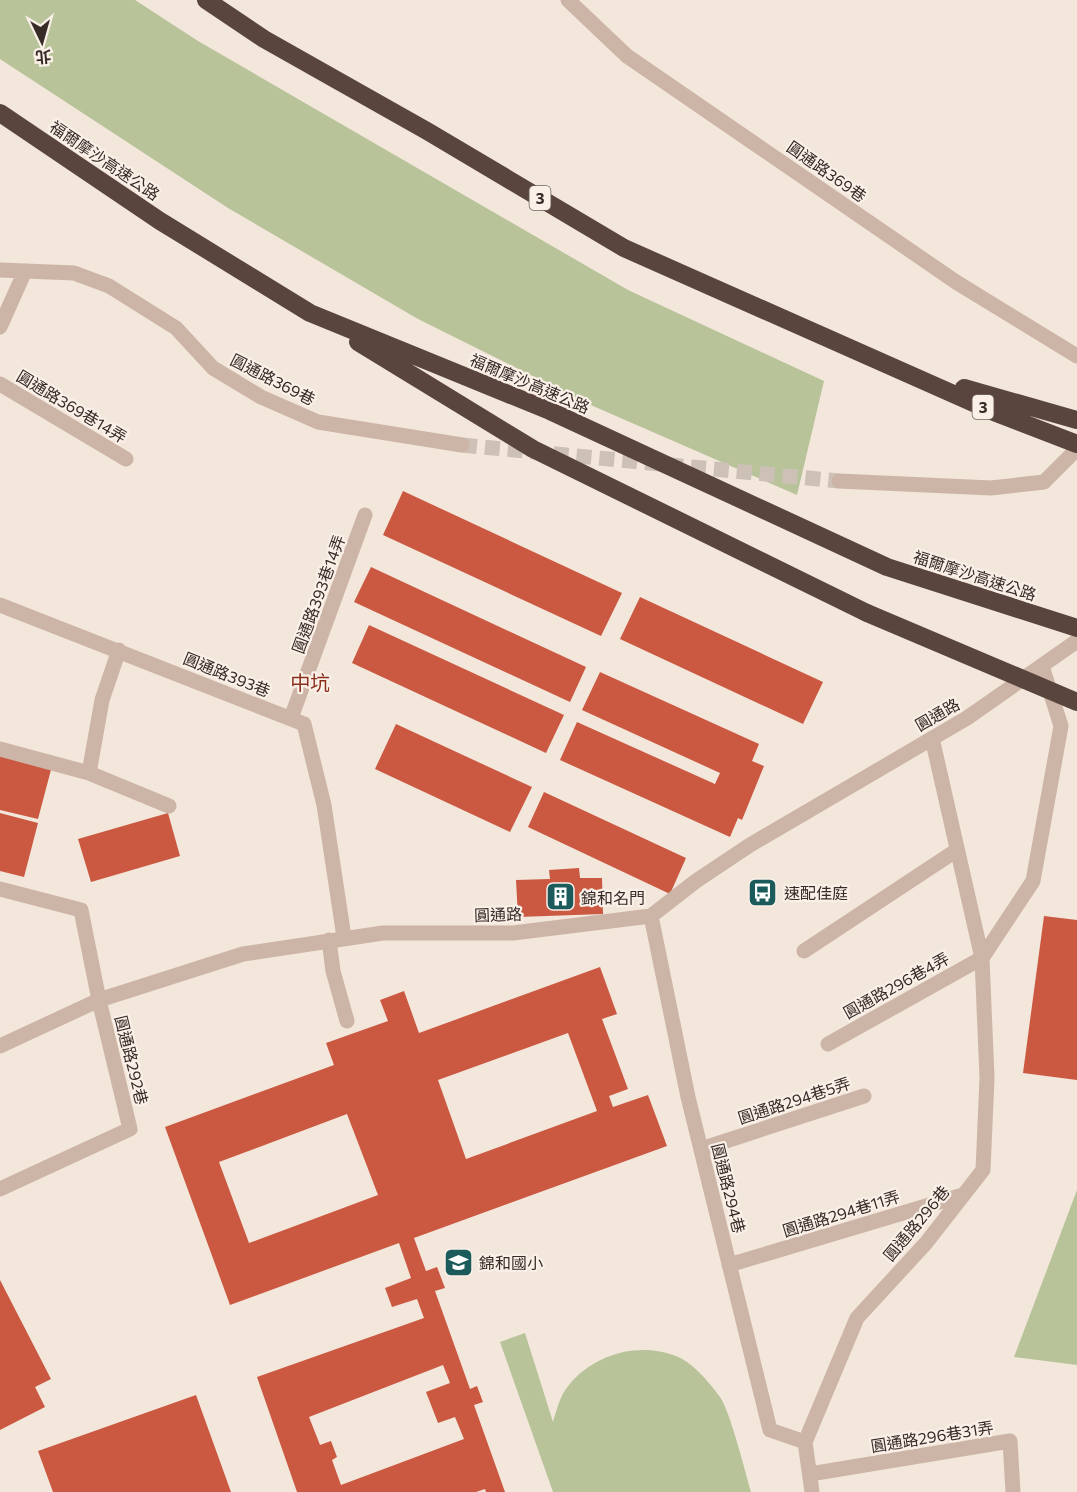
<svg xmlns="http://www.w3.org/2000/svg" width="1077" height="1492" font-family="Commissioner,'Noto Sans TC',sans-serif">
<rect width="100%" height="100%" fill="#f3e6db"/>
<!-- green -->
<path fill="#b8c39a" d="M0,0H135L198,41L628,290L824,381L797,495L593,406L418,319L228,208L0,59Z
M1077,1190V1365L1014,1357Z
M525,1333L553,1422C557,1409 560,1395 569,1385C593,1355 637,1342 673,1355C692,1361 708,1381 720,1397C730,1411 745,1471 751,1492H553L500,1342Z"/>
<!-- building -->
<path fill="#cb5941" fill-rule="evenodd" d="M403,491L622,593L601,636L383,535Z
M371,567L586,667L570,702L354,602Z
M640,597L823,682L803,724L620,639Z
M369,625L564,715L546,753L352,663Z
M600,672L759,744L752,761L764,766L742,820L738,818L730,837L560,760L577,722L715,784L720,773L582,710Z
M396,724L532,787L510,832L375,769Z
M0,752L52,766L38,819L0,810Z
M544,792L686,858L670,894L528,827Z
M0,813L38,823L24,877L0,871Z
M168,813L180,856L91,882L78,839Z
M579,868L580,878H602L603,914L518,917L516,880L550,879L549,870Z
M1044,916L1077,920V1080L1023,1073Z
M600,967L617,1014L602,1019L628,1089L609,1096L613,1107L648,1095L667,1146L414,1238L426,1271L437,1267L445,1288L435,1291L470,1389L477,1386L483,1402L474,1405L505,1492H486L485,1489L476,1492H297L257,1377L424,1318L417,1299L392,1307L385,1288L411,1278L399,1243L230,1305L165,1127L334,1065L326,1043L388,1021L380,1000L404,991L419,1033ZM568,1033L597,1111L466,1159L438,1080ZM347,1114L378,1195L249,1243L219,1162ZM443,1365L450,1383L426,1392L438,1423L455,1417L464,1439L341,1485L332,1460L337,1457L331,1441L320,1445L309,1417Z
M0,1280L51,1379L35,1387L45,1407L0,1430Z
M196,1395L231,1492H53L38,1451Z"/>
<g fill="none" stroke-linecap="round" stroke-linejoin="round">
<!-- minor-tunnel -->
<path stroke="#cdc1b7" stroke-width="15" stroke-dasharray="15 8" stroke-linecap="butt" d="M462,445L839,481"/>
<!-- minor -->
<path stroke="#ccb5a6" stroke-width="15" d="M568,0L627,56L956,282L1077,356
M0,270L74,273L109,286L176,328L213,368L261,397L318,422L462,445
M0,327L25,271
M0,384L126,459
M839,481L991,488L1044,482L1077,449
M0,605L304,724L324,805L344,937
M291,718L365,515
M0,749L89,773L169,806
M89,773L102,700L119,650
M0,889L81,910L99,1000L130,1129L0,1189
M651,916L688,1097L770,1430L805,1442
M329,940L333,971L347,1021
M804,951L957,850
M828,1044L982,958L932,738
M0,1046L99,1000L243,954L383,933H513L651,916L696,881L750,845L967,718L1077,641
M701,1149L864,1096
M729,1265L963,1195
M810,1474L1010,1441L1013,1492
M812,1492L805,1442L857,1318L926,1243L983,1170L987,1078L982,958L1033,881L1061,726L1042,666"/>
<!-- highway -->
<path stroke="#59453e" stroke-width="18" d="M206,0L264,39L427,131L624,248L994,412L1077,444
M0,113L160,221L310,313L550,411L887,567L1077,628
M358,342L533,449L867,613
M964,388L1077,420"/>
<!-- highway-bridge -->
<path stroke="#59453e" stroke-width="18" d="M867,613L1077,702"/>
</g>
<!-- icons -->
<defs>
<symbol id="bus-square" viewBox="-11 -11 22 22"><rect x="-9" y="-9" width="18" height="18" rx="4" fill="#1b5b5b" stroke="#faf0e8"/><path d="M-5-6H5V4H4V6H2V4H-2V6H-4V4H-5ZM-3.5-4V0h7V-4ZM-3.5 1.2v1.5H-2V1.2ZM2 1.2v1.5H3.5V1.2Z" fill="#fff"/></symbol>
<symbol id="building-square" viewBox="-11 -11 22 22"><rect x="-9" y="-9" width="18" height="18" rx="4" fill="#1b5b5b" stroke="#faf0e8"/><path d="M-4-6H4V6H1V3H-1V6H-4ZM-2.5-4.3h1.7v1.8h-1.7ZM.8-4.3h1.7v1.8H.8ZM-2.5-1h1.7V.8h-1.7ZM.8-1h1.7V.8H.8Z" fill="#fff"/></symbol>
<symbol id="school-square" viewBox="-11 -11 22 22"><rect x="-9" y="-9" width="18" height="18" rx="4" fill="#1b5b5b" stroke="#faf0e8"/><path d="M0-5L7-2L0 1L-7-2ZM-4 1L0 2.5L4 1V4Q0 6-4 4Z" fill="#fff"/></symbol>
</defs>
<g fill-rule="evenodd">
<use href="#bus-square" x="746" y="876" width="33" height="33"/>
<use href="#building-square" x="544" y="880" width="33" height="33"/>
<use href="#school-square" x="442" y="1246" width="33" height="33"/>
</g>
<g text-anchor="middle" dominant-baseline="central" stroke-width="4.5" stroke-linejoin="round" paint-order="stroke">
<!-- shield labels -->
<g fill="#faf0e8" stroke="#726661" stroke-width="1.5">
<rect x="529.5" y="186" width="21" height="24" rx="4.5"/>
<rect x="972.5" y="395" width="21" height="24" rx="4.5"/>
</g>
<g font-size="15" font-weight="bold" fill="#372b27">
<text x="540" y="198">3</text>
<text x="983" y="407">3</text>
</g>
<!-- street labels -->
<g font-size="16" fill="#372b27" stroke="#faf0e8">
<text transform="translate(105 160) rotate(34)">福爾摩沙高速公路</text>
<text transform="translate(827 171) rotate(35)">圓通路369巷</text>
<text transform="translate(273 379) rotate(27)">圓通路369巷</text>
<text transform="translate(530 383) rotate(23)">福爾摩沙高速公路</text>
<text transform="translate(72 406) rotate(31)">圓通路369巷14弄</text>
<text transform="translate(975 575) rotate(18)">福爾摩沙高速公路</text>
<text transform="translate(318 594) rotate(-70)">圓通路393巷14弄</text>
<text transform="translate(227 674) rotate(22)">圓通路393巷</text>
<text transform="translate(937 714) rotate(-30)">圓通路</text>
<text transform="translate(498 914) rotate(-2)">圓通路</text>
<text transform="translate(896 985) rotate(-29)">圓通路296巷4弄</text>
<text transform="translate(132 1060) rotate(76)">圓通路292巷</text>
<text transform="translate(794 1100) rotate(-18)">圓通路294巷5弄</text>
<text transform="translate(729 1188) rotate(76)">圓通路294巷</text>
<text transform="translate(841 1213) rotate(-17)">圓通路294巷11弄</text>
<text transform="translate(916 1223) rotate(-50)">圓通路296巷</text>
<text transform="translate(932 1436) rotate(-9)">圓通路296巷31弄</text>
</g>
<!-- poi labels -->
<g font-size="16" fill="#372b27" stroke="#faf0e8" text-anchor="start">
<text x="784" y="892">速配佳庭</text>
<text x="581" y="897">錦和名門</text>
<text x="479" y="1262">錦和國小</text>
</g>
<!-- quarter labels -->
<g font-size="20" fill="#8a301d" stroke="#faf0e8">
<text x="310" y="682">中坑</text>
</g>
</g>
<!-- north arrow -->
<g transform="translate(42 42) rotate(175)" stroke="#faf0e8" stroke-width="4.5" paint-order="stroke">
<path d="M0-4.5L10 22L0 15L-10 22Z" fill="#372b27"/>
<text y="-9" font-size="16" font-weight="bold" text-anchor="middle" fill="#372b27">北</text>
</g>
</svg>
